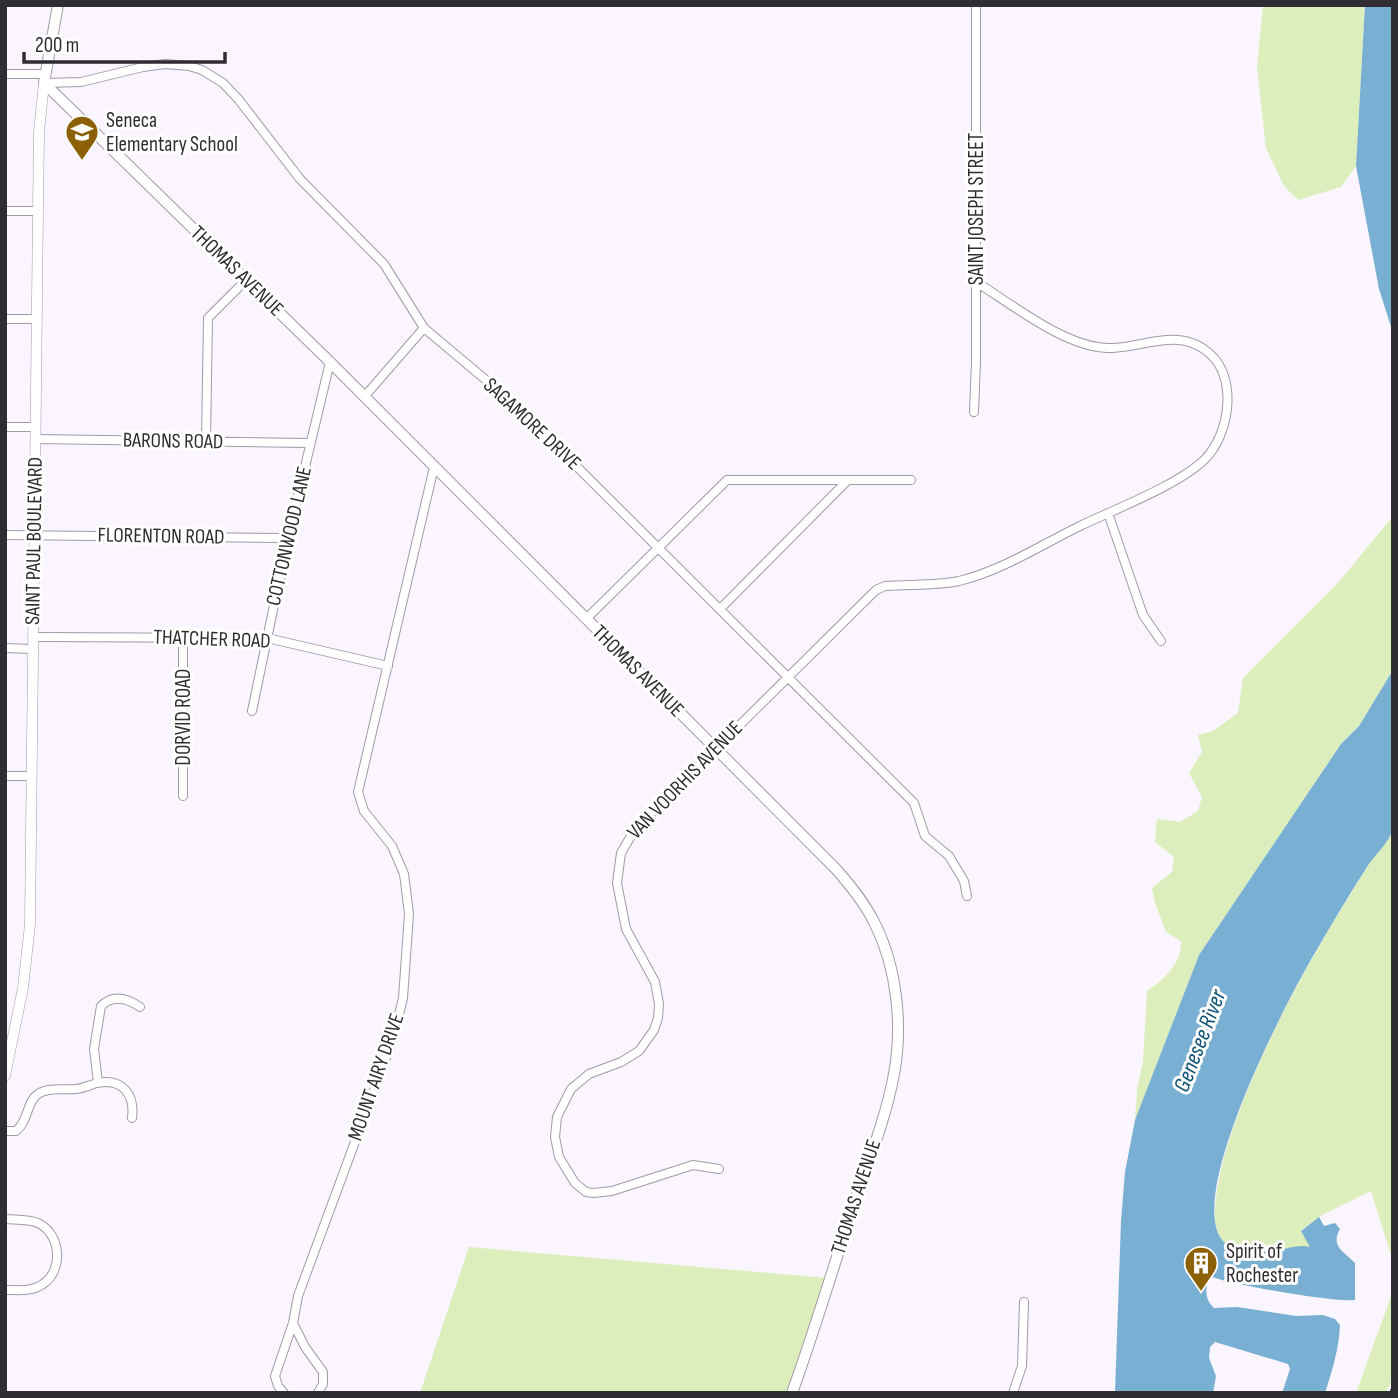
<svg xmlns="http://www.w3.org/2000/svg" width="1398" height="1398" font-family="'Sofia Sans Condensed',sans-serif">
<rect width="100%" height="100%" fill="#faf5fe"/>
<!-- green -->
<path fill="#dbeebb" d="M1263,5H1365L1356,166L1341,187L1298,200L1284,186L1266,148L1257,68Z
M1393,516V670L1359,726L1341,744L1199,955L1135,1120L1137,1090L1143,1061L1147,991C1165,979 1182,963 1181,941L1166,932L1155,903L1152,888L1172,872L1174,857L1155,842L1157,819L1180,822L1198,811L1202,797L1189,773L1202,752L1198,735L1213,731L1238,713L1243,678L1338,583Z
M1393,832V1262L1371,1191L1324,1214L1301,1230L1311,1247C1290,1247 1240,1259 1224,1242C1211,1229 1215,1207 1217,1191C1223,1150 1238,1113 1254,1075C1285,1002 1325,934 1368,866C1376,854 1386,844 1393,832Z
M469,1247L827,1278L790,1393H420Z
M1393,1283V1376L1386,1393H1356L1389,1302Z"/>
<!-- water -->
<path fill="#78afd3" d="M1365,5H1393V333L1379,289L1356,166Z
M1393,670C1393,711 1393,752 1393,792C1393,805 1396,824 1391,834C1386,845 1376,854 1369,864C1351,891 1335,919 1319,946C1291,992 1183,1196 1223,1241C1234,1253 1264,1252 1279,1250C1290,1248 1299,1244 1310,1247L1301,1231L1319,1217L1324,1226L1335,1223L1340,1229C1330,1247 1344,1251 1355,1263V1300C1337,1303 1226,1284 1210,1276C1205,1287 1204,1299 1214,1308L1237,1307L1296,1316L1323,1315L1335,1319L1340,1325C1339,1349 1332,1371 1325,1393H1282L1290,1369L1288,1364L1215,1342L1210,1347L1209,1358L1216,1376L1213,1393H1115L1121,1221L1125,1172L1135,1120L1199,955L1341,744L1359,726Z"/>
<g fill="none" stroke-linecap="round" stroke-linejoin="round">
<defs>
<path id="minor" d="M5,74H46
M44,83L81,82L143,67L165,64L189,66L202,70L223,83L239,100L300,179L384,264L424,328L512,402L914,803L925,836L949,856L964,881L967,896
M5,211H38
M5,319H36
M364,397L424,328
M974,412L976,362V5
M5,427H35
M35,439L310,443
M206,441L208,318L246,280
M1108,513L1143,615L1161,641
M5,535L288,538
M720,609L848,480H911
M586,619L727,480H848
M33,637L267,638L388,666
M5,648L33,649
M252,711L288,538L330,362
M5,776H31
M183,796V637
M98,1083L94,1049L101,1006C113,994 127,998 140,1007
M5,1131H16C29,1121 26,1102 38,1094C48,1087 64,1090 76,1089C84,1088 90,1085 97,1083C123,1078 135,1095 132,1118
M719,1169L693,1165L612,1191L593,1193L586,1192L575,1183L559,1157L555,1137L557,1117L571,1089L589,1074L621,1062L639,1051L654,1030L658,1018L659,1004L655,982L626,929L617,883L621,853L635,829L876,590L885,586C910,584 935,586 959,581C1001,571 1041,545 1080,526C1115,509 1179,485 1205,459C1230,434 1238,377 1209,353C1179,327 1145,347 1112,348C1068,350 1012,304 976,282
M5,1219C16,1220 28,1219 38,1223C61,1234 64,1270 43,1284C32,1292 18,1290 5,1290
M293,1323L305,1347L323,1372V1384L318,1393
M284,1393L278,1386L275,1376L293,1323L298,1296L393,1039L403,998L409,914L404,874L392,846L364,811L358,792L434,467
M1013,1393L1022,1366L1024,1302"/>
<path id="tertiary" d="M5,1076L23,988L30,924L38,211L39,132L44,83"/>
<path id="secondary" d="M58,5L44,83L330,362L835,868C851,886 865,903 875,924C897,968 903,1026 894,1074C885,1123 865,1170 850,1216C831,1275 813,1335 792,1393"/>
</defs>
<!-- minor casing -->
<use href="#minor" stroke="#a299a7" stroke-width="10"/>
<!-- tertiary casing -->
<use href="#tertiary" stroke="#a299a7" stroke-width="11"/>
<!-- secondary casing -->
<use href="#secondary" stroke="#a299a7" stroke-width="12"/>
<!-- minor -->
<use href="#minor" stroke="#fff" stroke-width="8"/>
<!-- tertiary -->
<use href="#tertiary" stroke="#fff" stroke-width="10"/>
<!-- secondary -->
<use href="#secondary" stroke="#fff" stroke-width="10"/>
<!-- rail -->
<path stroke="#4a474d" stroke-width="2" stroke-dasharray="12 12" stroke-linecap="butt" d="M1390,1393L1393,1386"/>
</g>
<!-- icons -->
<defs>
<symbol id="school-pin" viewBox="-11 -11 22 30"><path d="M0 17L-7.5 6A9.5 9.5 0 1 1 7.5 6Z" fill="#8c6004" stroke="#fff"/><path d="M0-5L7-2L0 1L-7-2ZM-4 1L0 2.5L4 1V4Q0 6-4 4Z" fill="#fff"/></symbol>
<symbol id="building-pin" viewBox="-11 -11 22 30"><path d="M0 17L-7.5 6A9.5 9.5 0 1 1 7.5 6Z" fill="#8c6004" stroke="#fff"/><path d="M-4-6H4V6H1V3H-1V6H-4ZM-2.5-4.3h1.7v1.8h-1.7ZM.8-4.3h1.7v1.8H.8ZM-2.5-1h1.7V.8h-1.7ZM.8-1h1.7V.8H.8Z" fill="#fff"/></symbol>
</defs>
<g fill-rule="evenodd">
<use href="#school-pin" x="63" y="113" width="38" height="52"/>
<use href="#building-pin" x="1182" y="1244" width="38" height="52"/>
</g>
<g text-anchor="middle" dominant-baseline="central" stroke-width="6" stroke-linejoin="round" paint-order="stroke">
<!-- poi labels -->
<g font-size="21" fill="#302d32" stroke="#fff" text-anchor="start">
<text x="106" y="120">Seneca<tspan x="106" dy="24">Elementary School</tspan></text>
<text x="1226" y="1251">Spirit of<tspan x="1226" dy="24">Rochester</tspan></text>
</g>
<!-- street labels -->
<g font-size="21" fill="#302d32" stroke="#fff">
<text transform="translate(976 209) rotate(-90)">SAINT JOSEPH STREET</text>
<text transform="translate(237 271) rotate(44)">THOMAS AVENUE</text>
<text transform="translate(532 424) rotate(43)">SAGAMORE DRIVE</text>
<text transform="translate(173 441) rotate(1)">BARONS ROAD</text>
<text transform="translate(161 536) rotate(1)">FLORENTON ROAD</text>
<text transform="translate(289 536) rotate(-77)">COTTONWOOD LANE</text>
<text transform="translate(34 541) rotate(-89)">SAINT PAUL BOULEVARD</text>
<text transform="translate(212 639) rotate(2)">THATCHER ROAD</text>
<text transform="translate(638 671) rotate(45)">THOMAS AVENUE</text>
<text transform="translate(183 717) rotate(-90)">DORVID ROAD</text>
<text transform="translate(685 780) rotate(-46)">VAN VOORHIS AVENUE</text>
<text transform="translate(376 1077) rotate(-71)">MOUNT AIRY DRIVE</text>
<text transform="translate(856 1197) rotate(-72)">THOMAS AVENUE</text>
</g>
<!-- water labels -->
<g font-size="23" font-style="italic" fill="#0e5275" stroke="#fff">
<text transform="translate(1200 1041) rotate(-69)">Genesee River</text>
</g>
</g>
<!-- border -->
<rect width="1398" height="1398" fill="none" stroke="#302d32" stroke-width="14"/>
<!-- scale -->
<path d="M24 52v10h201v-10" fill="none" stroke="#302d32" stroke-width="3.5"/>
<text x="35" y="52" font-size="21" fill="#302d32" stroke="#ffffff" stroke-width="5" paint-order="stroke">200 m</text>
</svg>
